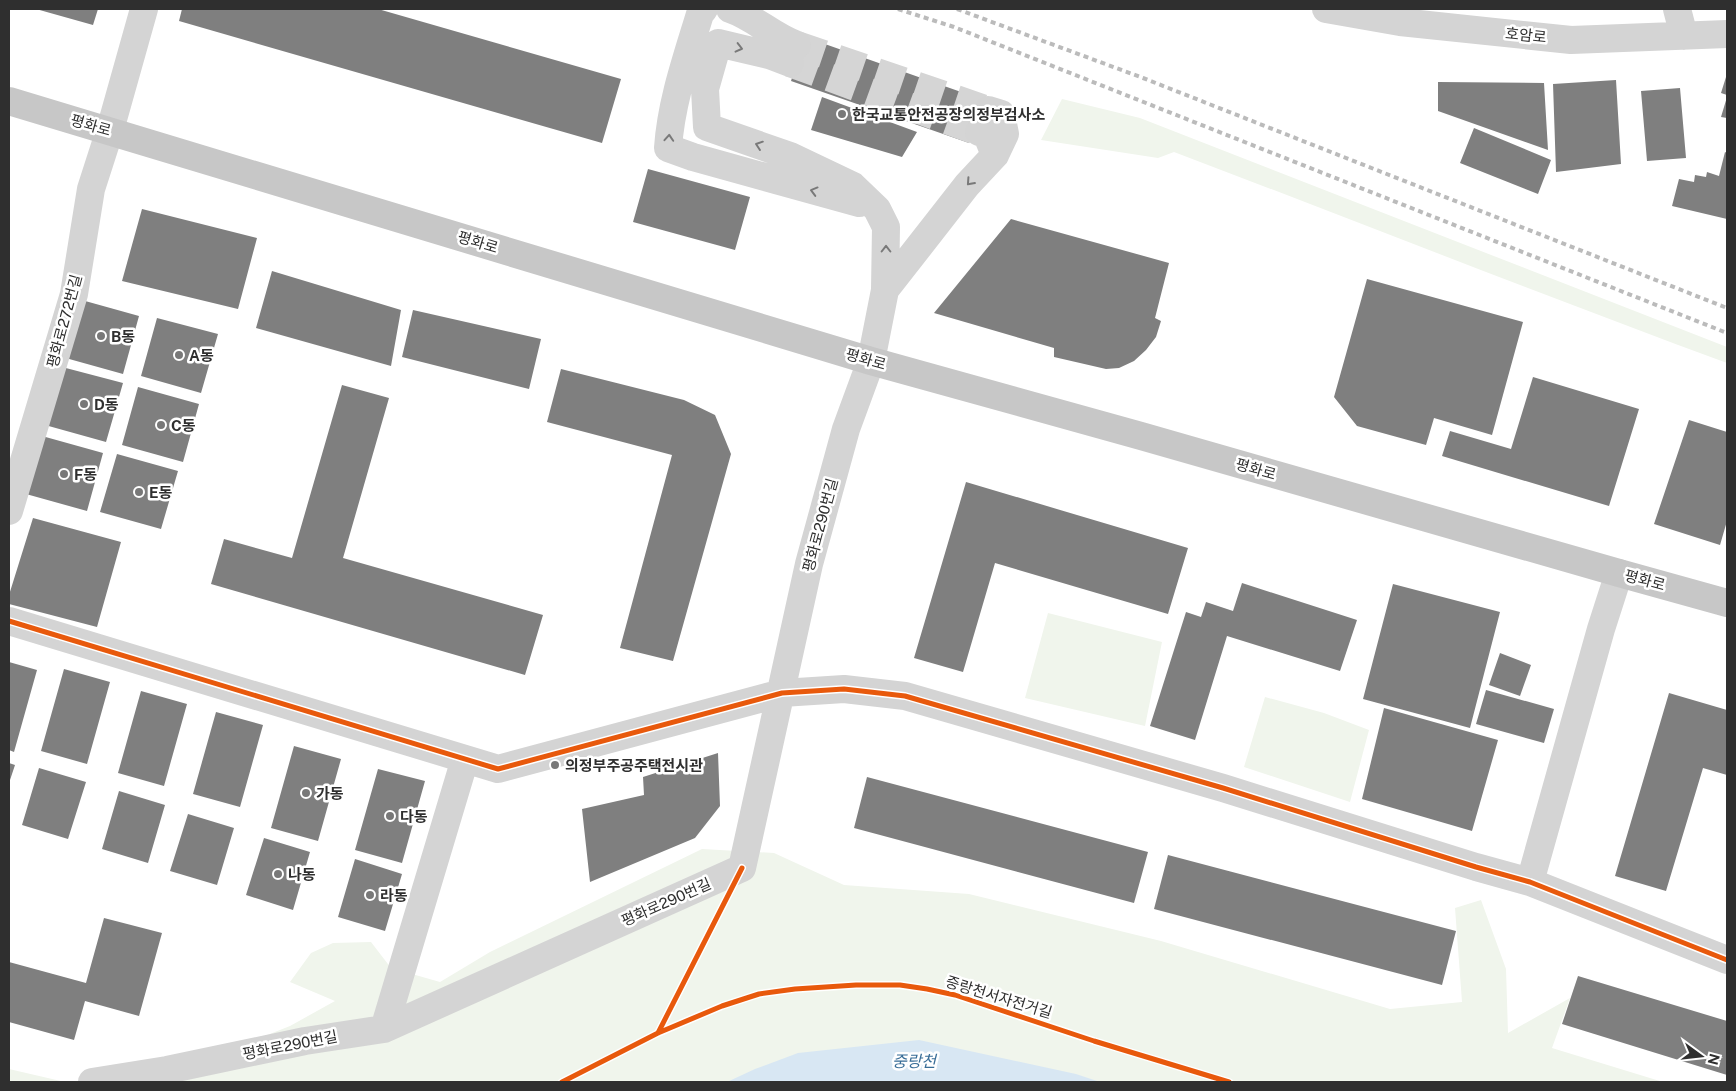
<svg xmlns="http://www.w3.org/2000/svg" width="1736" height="1091" font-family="'Public Sans','Noto Sans KR',sans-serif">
<rect width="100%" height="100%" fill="#fff"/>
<!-- green -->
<path fill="#f0f5ec" d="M1062,99L1140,118L1727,347V363C1542,295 1359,222 1174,152L1158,158L1041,140Z
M1048,613L1162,642L1145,726L1025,698Z
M1265,697L1324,713L1369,730L1350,802L1244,767Z
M702,849L774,853L844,885L969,894L1161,941L1390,1009L1462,1002L1455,908L1481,900L1506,969L1508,1033L1570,998L1552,1048L1663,1082H149L290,1026L335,1001L290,982L311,953L333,943L371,942L391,968L440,982L490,952Z
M9,1069L65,1082H9Z"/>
<!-- water -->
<path fill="#d8e7f3" d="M919,1040L1076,1074L1100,1082H727L755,1069L798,1053Z"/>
<!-- building -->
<path fill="#7f7f7f" d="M36,9H98L93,25Z
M182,9H378L621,79L602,143L179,21Z
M805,37L981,99L969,143L791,81Z
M1726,77H1727V95L1721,93Z
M1616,80L1621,164L1556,172L1553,84Z
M1438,82L1544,83L1548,150L1438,111Z
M1680,88L1686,158L1647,161L1641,91Z
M822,97L917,132L902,157L811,130Z
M1727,97V118L1721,117Z
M1474,128L1551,160L1538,194L1460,163Z
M1725,152L1727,153V219L1672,206L1679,179L1694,182L1695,175L1706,177L1707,172L1719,176Z
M648,169L750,197L735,250L633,222Z
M142,209L257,238L238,309L122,281Z
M1011,219L1169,263L1155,318L1161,321L1156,337L1146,350L1134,361L1119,368L1106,369L1054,357V348L934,313Z
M272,271L401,310L391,366L256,328Z
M1367,279L1523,322L1492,435L1434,418L1426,445L1357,426L1334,397Z
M78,299L139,316L123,374L62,357Z
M413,310L541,339L529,389L402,357Z
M157,318L218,334L201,393L141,376Z
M62,367L123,383L106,442L45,425Z
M561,369L684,400L715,415L731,454L673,661L620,648L672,455L547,422Z
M1533,377L1639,409L1609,506L1442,456L1450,431L1511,449Z
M342,385L389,398L343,558L543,615L525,675L211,584L224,539L292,558Z
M138,387L199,404L183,462L122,445Z
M1689,420L1727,432V521L1720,545L1654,524Z
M42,436L103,453L87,511L26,494Z
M117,454L178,471L161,529L100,512Z
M966,482L1188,548L1168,614L995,563L963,672L914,658Z
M33,518L121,542L97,627L9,604V595Z
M1242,583L1357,620L1340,671L1227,636L1195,740L1150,726L1186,612L1201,617L1206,602L1233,611Z
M1393,584L1500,612L1470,728L1363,699Z
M1500,653L1531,665L1520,696L1489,685Z
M9,662L37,670L14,752L9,750Z
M64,669L110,682L87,764L41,751Z
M1486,690L1554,709L1544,743L1476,724Z
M141,691L187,704L164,786L118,773Z
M1669,693L1727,710V775L1703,768L1666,891L1615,876Z
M1384,708L1498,740L1472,831L1362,799Z
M216,712L263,725L240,807L193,794Z
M294,746L341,759L318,841L271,828Z
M718,753L720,806L695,838L590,882L582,809L644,795L643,777Z
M9,763L15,765L9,783Z
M39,768L86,782L68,839L22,825Z
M378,769L425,781L402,863L355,850Z
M867,777L1148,852L1134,903L854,828Z
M119,791L165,805L148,863L102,849Z
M188,814L234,828L217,885L170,871Z
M264,838L310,852L293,910L246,895Z
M1168,855L1456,931L1442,985L1154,909Z
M355,859L402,874L385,931L338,917Z
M104,918L162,933L139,1016L85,1001L74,1040L9,1022V962L86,983Z
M1578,976L1727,1021V1075L1562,1024Z"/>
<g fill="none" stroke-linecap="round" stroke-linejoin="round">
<!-- minor-tunnel -->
<path stroke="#d5d5d5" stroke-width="28" stroke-dasharray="28 14" stroke-linecap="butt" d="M797,45L988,110
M790,63L979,132"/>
<!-- minor -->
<path stroke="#d4d4d4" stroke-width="28" d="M704,9L700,14C687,57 671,102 668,148L693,157L859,203
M730,9C754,17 772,36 797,45
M1326,9L1400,22L1571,40L1727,34
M1677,9L1684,36
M988,110L1001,114L1005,134L995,155
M885,290L967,185L995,155L987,135L979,132
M9,511L74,294L91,189L110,130L144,9
M9,621L498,769L782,693L844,689L905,696L1223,788L1476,867L1530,882L1727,960
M1530,882L1601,629L1619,573
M384,1029L465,759
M92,1082L167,1070L305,1041L384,1029L742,868L809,564L846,429L871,361L885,290L886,227L877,209L853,186L790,156L707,127L705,89L718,43L769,55L790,63"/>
<!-- major -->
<path stroke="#c7c7c7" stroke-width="28" d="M9,101L871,361L1141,436L1619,573L1727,603"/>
<!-- rail -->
<path stroke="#bbb" stroke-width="4" stroke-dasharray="5 4" stroke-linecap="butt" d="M898,9L954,27L1727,333
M957,9L1143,78L1727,308"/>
<defs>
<path id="cycleway" d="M9,621L498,769L782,693L844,689L905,696L1223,788L1476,867L1530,882L1727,960
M658,1033L742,868
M562,1082L658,1033L722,1006L759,994L795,989L856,985H900L927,989L955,995L1094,1041L1229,1082"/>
</defs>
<!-- cycleway casing -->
<use href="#cycleway" stroke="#fff" stroke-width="8"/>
<!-- cycleway -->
<use href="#cycleway" stroke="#e8590c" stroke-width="5"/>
</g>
<!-- one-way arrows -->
<defs><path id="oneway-chevron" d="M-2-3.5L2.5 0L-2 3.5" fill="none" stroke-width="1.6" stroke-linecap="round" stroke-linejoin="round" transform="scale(1.25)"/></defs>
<g stroke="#797979">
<use href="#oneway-chevron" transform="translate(739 48) rotate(14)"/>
<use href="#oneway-chevron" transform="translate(669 138) rotate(-86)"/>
<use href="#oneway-chevron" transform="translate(759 145) rotate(-161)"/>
<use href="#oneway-chevron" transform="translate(970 182) rotate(132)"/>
<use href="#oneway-chevron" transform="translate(814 191) rotate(-165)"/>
<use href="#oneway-chevron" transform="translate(886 249) rotate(-90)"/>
</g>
<!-- markers -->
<g fill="#787878" stroke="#fff" stroke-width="2">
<circle cx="842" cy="114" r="5"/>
<circle cx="101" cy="336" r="5"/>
<circle cx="179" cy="355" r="5"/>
<circle cx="84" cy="404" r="5"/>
<circle cx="161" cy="425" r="5"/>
<circle cx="64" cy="474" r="5"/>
<circle cx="139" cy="492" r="5"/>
<circle cx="555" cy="765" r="5"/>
<circle cx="306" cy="793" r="5"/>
<circle cx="390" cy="816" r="5"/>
<circle cx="278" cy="874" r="5"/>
<circle cx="370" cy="895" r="5"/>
</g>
<g text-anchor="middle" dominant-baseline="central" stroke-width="5" stroke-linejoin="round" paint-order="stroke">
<!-- street labels -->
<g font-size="15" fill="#2f2f2f" stroke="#fff">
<text transform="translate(1526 35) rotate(6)">호암로</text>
<text transform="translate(91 125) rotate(16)">평화로</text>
<text transform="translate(478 242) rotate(17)">평화로</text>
<text transform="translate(64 321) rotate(-75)">평화로272번길</text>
<text transform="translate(866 359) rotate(16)">평화로</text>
<text transform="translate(1256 469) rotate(16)">평화로</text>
<text transform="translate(820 525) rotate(-75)">평화로290번길</text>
<text transform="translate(1645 580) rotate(15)">평화로</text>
<text transform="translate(666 902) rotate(-24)">평화로290번길</text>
<text transform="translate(999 997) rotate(17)">중랑천서자전거길</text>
<text transform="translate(290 1045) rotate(-11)">평화로290번길</text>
</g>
<!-- poi labels -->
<g font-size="15" font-weight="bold" fill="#2f2f2f" stroke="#fff" text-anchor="start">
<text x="852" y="114">한국교통안전공장의정부검사소</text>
<text x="111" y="336">B동</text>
<text x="189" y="355">A동</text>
<text x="94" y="404">D동</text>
<text x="171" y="425">C동</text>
<text x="74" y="474">F동</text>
<text x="149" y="492">E동</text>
<text x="565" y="765">의정부주공주택전시관</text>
<text x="316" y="793">가동</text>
<text x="400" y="816">다동</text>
<text x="288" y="874">나동</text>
<text x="380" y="895">라동</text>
</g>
<!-- water labels -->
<g font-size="16" font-style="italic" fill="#386d97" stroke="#fff">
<text x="914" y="1061">중랑천</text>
</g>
</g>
<!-- border -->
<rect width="1736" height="1091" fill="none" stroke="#2f2f2f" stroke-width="20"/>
<!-- north arrow -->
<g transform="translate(1701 1056) rotate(105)" stroke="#ffffff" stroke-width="4" paint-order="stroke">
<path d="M0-4L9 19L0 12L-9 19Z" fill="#2f2f2f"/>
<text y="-8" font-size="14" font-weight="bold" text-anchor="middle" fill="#2f2f2f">N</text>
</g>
</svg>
